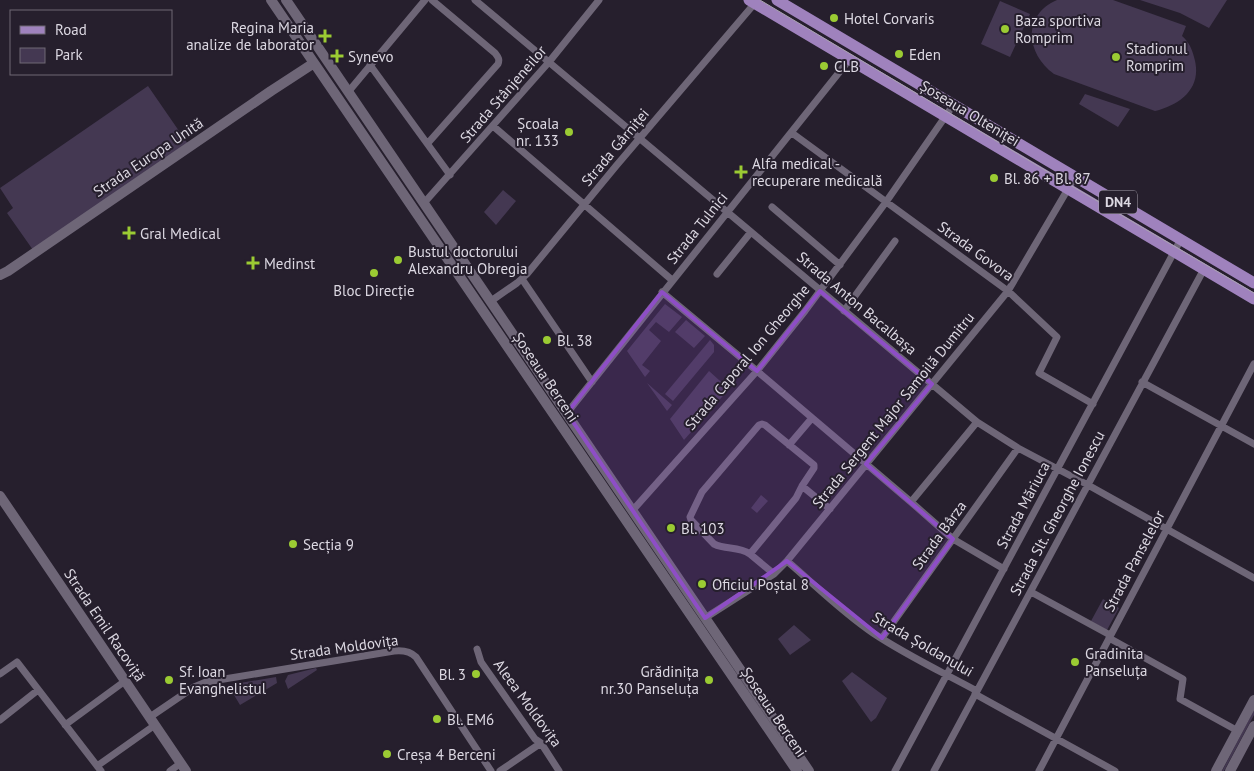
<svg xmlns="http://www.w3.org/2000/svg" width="1254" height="771" font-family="'PT Sans',sans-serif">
<rect width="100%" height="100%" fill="#261f2d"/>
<!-- green -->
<path fill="#443852" d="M1057,0H1113L1186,26L1182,36C1189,42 1192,49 1194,57C1203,87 1182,104 1155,111L1054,74C1026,54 1022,15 1057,0Z
M1140,0H1227L1209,28L1180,13Z
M1000,1L1030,14L1010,57L981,44Z
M148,86L188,144L33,250L7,213L13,208L0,188Z
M1085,94L1130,109L1118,127L1079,104Z
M503,190L516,201L496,225L484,212Z
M665,304L682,317L669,332L656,322L649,330L661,341L642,365L650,371L645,377L627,351Z
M686,320L705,336L694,348L675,332Z
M710,340L714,345V352L673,401L665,394Z
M709,371L729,389L684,440L670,419Z
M647,383L672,405L667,411Z
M761,495L768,501L757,513L751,508Z
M1103,599L1119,608L1107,630L1091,621Z
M794,625L811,640L790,655L778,639Z
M316,668L317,670L288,689L285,681L288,675Z
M852,672L887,698L876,718L871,722L842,681Z
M276,677L277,683L240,705L228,685Z
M1254,710V715L1224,771H1222Z"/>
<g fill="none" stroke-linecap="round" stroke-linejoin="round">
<!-- street -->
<path stroke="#6e6677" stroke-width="7" d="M475,0L977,422L1018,448L1088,485L1254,578
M370,65L450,175
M349,91L425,0
M493,126L672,280
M792,133L1008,291L1057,337L1039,373L1093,404
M428,143L498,64C500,59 498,57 495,53L432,0
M424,203L549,62L599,0
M772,207L840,265
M717,274L751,232
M522,279L592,382
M662,292L757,371L911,502L953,539L1004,569
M491,301L517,283L527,274L616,166L755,3
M844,311L895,241
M1142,382L1254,444
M567,413L849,60
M762,424L765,425L814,465V468L802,486L796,498L750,554C738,546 726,550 714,544L691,520L690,517L702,492L759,425Z
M789,445L812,418
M802,486L830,509
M911,502L977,422
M632,511L757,371L805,311L886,202L954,104
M750,554L774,574
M787,561C815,585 842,612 873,633C906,655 942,672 977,691
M1031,592L1110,635
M705,618L774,574L787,561L1008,291L1075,177
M882,638L1018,448
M1109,638L1183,679L1180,699L1238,731
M477,649L481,662L535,739L541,743L559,771
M0,674L17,662L101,771
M975,694L1115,771
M150,717L194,687L206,682L394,651C403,650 410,651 416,657L491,771
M0,720L38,690
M65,725L125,681
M97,766L155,725
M170,771L181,763
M500,771L541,743
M895,771L1181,239
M934,771L1204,269
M1039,771L1254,364"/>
<!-- secondary -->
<path stroke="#6e6677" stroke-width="10" d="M271,0L797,771
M286,0L809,771
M0,275L8,271L271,91L314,63
M0,496L186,771
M1216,771L1254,700
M1230,771L1254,726"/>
<!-- primary -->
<path stroke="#9f82bd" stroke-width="11" d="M749,0L1254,299
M777,0L1254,283"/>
<!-- tram -->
<path stroke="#a9a4af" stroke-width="1" d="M760,0L1070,185L1254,293"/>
</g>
<!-- marked area -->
<path fill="#8e4ec6" fill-opacity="0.2" stroke="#8e4ec6" stroke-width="4" stroke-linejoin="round" d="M820,291L932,384L866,464L953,539L882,638L787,561L705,618L567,413L662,292L757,371Z"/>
<!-- markers -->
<g fill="#9bcb33" stroke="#261f2d" stroke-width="2">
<circle cx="834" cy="18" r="5"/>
<circle cx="1005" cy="29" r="5"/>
<path d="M322.5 28.5h5v5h5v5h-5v5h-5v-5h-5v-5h5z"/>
<circle cx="899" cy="54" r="5"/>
<path d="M334.5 48.5h5v5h5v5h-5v5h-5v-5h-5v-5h5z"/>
<circle cx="1116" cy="57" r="5"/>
<circle cx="824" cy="66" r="5"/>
<circle cx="569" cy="132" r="5"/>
<path d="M738.5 164.5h5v5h5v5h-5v5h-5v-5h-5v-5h5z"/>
<circle cx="994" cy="178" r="5"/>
<path d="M126.5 225.5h5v5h5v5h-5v5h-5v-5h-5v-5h5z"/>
<circle cx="398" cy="260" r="5"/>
<path d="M250.5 255.5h5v5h5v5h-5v5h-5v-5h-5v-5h5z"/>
<circle cx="374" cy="273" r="5"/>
<circle cx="547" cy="340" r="5"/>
<circle cx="671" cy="528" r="5"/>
<circle cx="293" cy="544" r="5"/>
<circle cx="702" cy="584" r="5"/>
<circle cx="1075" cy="662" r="5"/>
<circle cx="476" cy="674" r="5"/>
<circle cx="169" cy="680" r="5"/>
<circle cx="709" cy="680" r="5"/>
<circle cx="437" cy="719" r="5"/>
<circle cx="387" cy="754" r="5"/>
</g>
<g text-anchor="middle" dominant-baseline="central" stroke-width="4" stroke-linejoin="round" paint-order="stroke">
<!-- shield labels -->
<rect fill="#261f2d" stroke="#a5a0ac" stroke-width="1" x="1099" y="190.5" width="38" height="23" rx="4"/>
<g font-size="14" font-weight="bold" fill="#dcd8e2">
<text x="1118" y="202">DN4</text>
</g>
<!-- poi labels -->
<g font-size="15" fill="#dcd8e2" stroke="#261f2d" text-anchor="start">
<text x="844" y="18">Hotel Corvaris</text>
<text x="1015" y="20">Baza sportiva<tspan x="1015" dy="17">Romprim</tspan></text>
<text x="314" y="27" text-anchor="end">Regina Maria<tspan x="314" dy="17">analize de laborator</tspan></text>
<text x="1126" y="48">Stadionul<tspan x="1126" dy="17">Romprim</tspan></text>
<text x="909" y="54">Eden</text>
<text x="348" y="56">Synevo</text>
<text x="834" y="66">CLB</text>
<text x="559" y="123" text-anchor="end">Școala<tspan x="559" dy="17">nr. 133</tspan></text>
<text x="752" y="163">Alfa medical -<tspan x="752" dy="17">recuperare medicală</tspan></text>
<text x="1004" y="178">Bl. 86 + Bl. 87</text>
<text x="140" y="233">Gral Medical</text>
<text x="408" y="251">Bustul doctorului<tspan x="408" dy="17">Alexandru Obregia</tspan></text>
<text x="264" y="263">Medinst</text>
<text x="374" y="290" text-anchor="middle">Bloc Direcție</text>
<text x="557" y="340">Bl. 38</text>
<text x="681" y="528">Bl. 103</text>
<text x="303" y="544">Secția 9</text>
<text x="712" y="584">Oficiul Poștal 8</text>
<text x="1085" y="653">Gradinita<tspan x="1085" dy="17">Panseluța</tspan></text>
<text x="179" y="671">Sf. Ioan<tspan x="179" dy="17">Evanghelistul</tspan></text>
<text x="699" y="671" text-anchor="end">Grădinița<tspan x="699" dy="17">nr.30 Panseluța</tspan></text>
<text x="466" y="674" text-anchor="end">Bl. 3</text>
<text x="447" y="719">Bl. EM6</text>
<text x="397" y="754">Creșa 4 Berceni</text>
</g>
<!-- street labels -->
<g font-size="15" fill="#dcd8e2" stroke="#261f2d">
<text transform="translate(503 94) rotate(-49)">Strada Stânjeneilor</text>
<text transform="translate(970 113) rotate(31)">Șoseaua Olteniței</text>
<text transform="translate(615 147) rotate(-50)">Strada Gârniței</text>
<text transform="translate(148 157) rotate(-34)">Strada Europa Unită</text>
<text transform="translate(697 228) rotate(-51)">Strada Tulnici</text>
<text transform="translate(976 251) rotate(36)">Strada Govora</text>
<text transform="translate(857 303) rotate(40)">Strada Anton Bacalbașa</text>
<text transform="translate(747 357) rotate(-50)">Strada Caporal Ion Gheorghe</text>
<text transform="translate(546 377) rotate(56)">Șoseaua Berceni</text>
<text transform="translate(893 410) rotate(-51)">Strada Sergent Major Samoilă Dumitru</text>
<text transform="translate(1023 505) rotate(-62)">Strada Măriuca</text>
<text transform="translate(1057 513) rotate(-62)">Strada Slt. Gheorghe Ionescu</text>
<text transform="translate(939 535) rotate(-54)">Strada Bârza</text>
<text transform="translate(1134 561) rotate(-62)">Strada Panselelor</text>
<text transform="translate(105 625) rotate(56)">Strada Emil Racoviță</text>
<text transform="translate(923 644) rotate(30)">Strada Șoldanului</text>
<text transform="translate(344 647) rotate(-8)">Strada Moldovița</text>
<text transform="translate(528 703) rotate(54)">Aleea Moldovița</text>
<text transform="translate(774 712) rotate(56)">Șoseaua Berceni</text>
</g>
</g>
<!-- legend -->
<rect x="10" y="10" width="162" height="65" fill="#261f2d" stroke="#6f6975"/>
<rect x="20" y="26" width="25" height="8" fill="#9f82bd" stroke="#6f6975"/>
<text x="55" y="35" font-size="15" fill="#dcd8e2">Road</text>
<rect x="20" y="48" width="25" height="15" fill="#443852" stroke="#6f6975"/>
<text x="55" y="60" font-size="15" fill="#dcd8e2">Park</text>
</svg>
